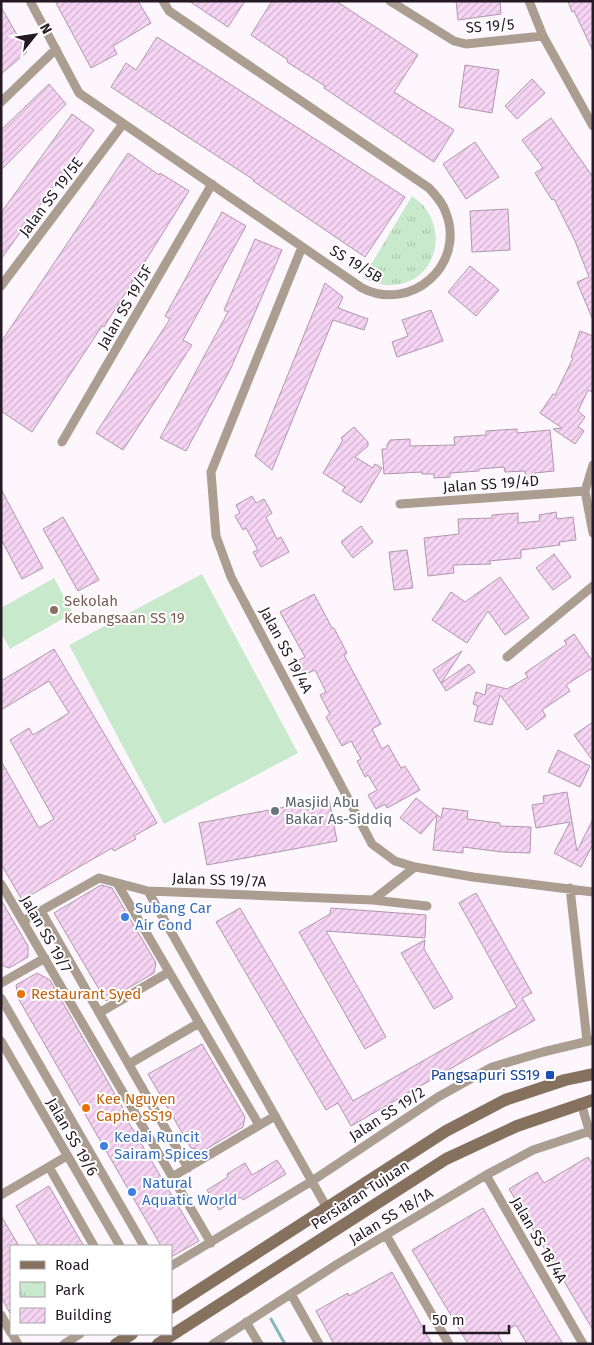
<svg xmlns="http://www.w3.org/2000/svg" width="594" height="1345" font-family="'Fira Sans',sans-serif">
<defs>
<pattern id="park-tufts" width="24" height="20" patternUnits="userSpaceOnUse" patternTransform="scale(1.25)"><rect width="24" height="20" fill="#c9e9cc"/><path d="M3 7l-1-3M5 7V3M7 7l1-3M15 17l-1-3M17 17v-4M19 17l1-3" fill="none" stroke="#acc7af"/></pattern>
<pattern id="building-hatch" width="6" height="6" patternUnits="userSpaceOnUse" patternTransform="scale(1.25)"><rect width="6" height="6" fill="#f6d4f3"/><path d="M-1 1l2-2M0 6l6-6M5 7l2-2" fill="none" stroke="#d3b5d0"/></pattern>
</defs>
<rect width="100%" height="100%" fill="#fdf7fd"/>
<!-- green -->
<path fill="#c9e9cc" d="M202,574L298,753L164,824L69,645Z
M54,578L73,613L10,649L1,633V608Z"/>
<!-- park -->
<path fill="url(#park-tufts)" d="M412,196C451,221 440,282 393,285C382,286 373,282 363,278Z"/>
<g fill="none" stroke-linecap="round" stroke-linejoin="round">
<!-- stream -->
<path stroke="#83b7b8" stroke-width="3" d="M271,1319L285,1344"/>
</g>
<!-- building -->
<path fill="url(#building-hatch)" stroke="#b195af" d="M55,1H138L151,23L113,46L117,54L91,68Z
M189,1H245L228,27Z
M272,1H336L418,55L394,92L454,130L434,162L324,88L325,86L287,62L288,60L251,35Z
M456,1H500L501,14L458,20Z
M568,1H593V51L574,11L572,12Z
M1,7L27,52L1,74Z
M157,37L405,197L365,257L253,181L254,180L111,87L126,63L136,70Z
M465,65L499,70L492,113L459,107Z
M532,79L545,93L517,119L505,106Z
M49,84L66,104L1,170V130Z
M72,114L94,130L1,259V213Z
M551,118L593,177V320L577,282L589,277L575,241L554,199L552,200L535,173L543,168L522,140Z
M475,142L499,177L466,199L443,164Z
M128,153L159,175L160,173L189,191L104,327L102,326L32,432L1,411V342Z
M508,209L510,250L472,252L470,211Z
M222,212L246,226L183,340L192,345L123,450L96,433L170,319L165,316Z
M255,239L282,250L231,368L186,451L160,438L228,312L224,310Z
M470,266L499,290L476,316L448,292Z
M325,283L343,297L338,308L368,319L364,330L333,320L272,470L255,456Z
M431,310L443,341L397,357L392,342L408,336L402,320Z
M580,331L593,336V392L588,390L578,411L585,417L578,427L584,431L575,444L553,429L562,428L540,413L553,394L555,395L573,358L571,357Z
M354,427L368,442V446L355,457L373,468L375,464L382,468L361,503L342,491L345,487L323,473L343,440L341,438Z
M517,429V433L550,430L554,471L535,473L536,481L526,482L525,471L505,472L504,467L479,469V471L450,473V477L434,478V474H422V472L384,474L382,449H387V445L390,440L410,439V446L455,445L454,437L486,435V431Z
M1,489L43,568L22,579L1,539Z
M252,496L256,503L264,499L272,513L266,517L277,539L281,537L289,552L261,567L253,552L258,550L246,528L243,530L235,516L240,513L236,505Z
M556,512L557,519L573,517L576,540L559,542L560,545L521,550V558L489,561L491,564L453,565L454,573L428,576L424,538L459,534L458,519L492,518V515L518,513V523L540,521L539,515Z
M63,517L99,580L78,591L43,529Z
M361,526L373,542L353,558L341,542Z
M407,550L413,588L394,590L389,552Z
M554,554L571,577L553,590L536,568Z
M500,577L529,618L505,635L488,611L467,643L432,620L451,592L465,602Z
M314,594L332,628H334L347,653L344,655L381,724L372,729L382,749L388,745L401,768L405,766L420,790L387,808L385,804L376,809L368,795L377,790L368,775L365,777L357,761L361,759L351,741L342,746L326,717L330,714L320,695L326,692L315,670L304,675L297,661L305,657L280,612Z
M574,634L593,662V669L589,670L566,685L570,691L542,710L546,716L527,730L500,695L492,725L474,721L478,706L473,704L476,692L485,695L487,684L507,689L528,677L525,673L567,644L564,641Z
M54,649L157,823L134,836L136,839L114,851L112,848L22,900L1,864V761L39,828L54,819L10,740L29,728L33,735L69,713L49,681L1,710V681Z
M462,651L441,683L433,670Z
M469,664L475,672L446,691L441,683Z
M593,722V761L574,735Z
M558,750L590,766L580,787L548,772Z
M567,792L577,851L593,819V844L581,867L554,853L570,822L536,828L532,805L544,803L543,796Z
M416,798L441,818L443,808L468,811L467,819L500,823V826L531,827L530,853L502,852L463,847V853L433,850L437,815L421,834L400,818Z
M329,799L337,841L207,865L199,823Z
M101,885L112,888L156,963L154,973L106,1001L54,913Z
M476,893L532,993L522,998L535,1020L351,1126L338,1103L326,1110L216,922L240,908L353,1101L517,1007L459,903Z
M1,900L28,946V957L9,968L1,965Z
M331,908L426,915L425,938L326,931L386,1037L365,1049L299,932L330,914Z
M425,940L424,949L453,998L434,1009L401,953Z
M37,973L50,980L128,1117L126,1118L199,1241L171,1257V1246H161L18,998L16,985Z
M202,1044L245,1117L243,1127L203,1151L191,1148L148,1074Z
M588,1157L593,1165V1330L509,1189L537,1172L544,1183Z
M277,1160L286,1174L243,1200L240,1197L219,1210L207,1190L228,1177L227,1174L245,1163L252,1175Z
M49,1186L76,1233L84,1246H39L16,1206Z
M483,1208L546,1316L563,1344H527L516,1325L498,1335L503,1344H468L412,1250Z
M1,1216L19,1246H11V1315L1,1297Z
M392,1272L432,1344H334L316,1311L348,1293L349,1296Z"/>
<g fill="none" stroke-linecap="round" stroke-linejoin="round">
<!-- street -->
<path stroke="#ac9d91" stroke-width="9" d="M30,1L79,93L362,288C411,313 466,265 446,213C443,203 436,196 429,188L169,11L163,1
M390,1L454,41L466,44L543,36
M529,1L543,36L593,126
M1,102L56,49
M302,247L211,472L216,536L231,577L372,844L395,861L415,867L473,877L593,892
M1,286L123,124
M62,442L212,184
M593,465L585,491L593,533
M400,504L585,491
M507,657L593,586
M117,883L259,1125
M1,884L211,1243
M570,888L587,1041
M148,891L327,1208
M373,900L415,867
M41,911L188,1168
M23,921L99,878L148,891L373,900L427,906
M1,983L45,958
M1,998L144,1246
M99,1013L169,972
M1,1041L120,1246
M129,1064L199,1023
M581,1103L589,1130L593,1136
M49,1167L94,1246
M486,1175L583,1344
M172,1177L275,1116
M1,1195L67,1156
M386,1235L449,1344
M171,1266L312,1181L438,1097L492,1067L543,1052L593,1040
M291,1294L319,1344
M1,1315L11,1333
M246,1322L259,1344
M12,1334L18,1344
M64,1344L80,1334
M213,1344L339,1263L486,1175L533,1150L593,1130"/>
<!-- secondary -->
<path stroke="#86715f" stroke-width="12" d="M171,1308L446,1131L505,1100L565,1080L593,1074
M116,1344L132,1334
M158,1344L446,1159L517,1126L593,1100"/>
</g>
<!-- markers -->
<circle fill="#8d6e63" stroke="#fff" stroke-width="2" cx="54" cy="610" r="5"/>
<circle fill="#6b7280" stroke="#fff" stroke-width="2" cx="275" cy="811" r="5"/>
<g fill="#3f7fe0" stroke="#fff" stroke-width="2">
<circle cx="125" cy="917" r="5"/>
<circle cx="104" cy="1146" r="5"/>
<circle cx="132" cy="1192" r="5"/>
</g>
<g fill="#e8710a" stroke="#fff" stroke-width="2">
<circle cx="21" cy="994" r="5"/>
<circle cx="86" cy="1108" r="5"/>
</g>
<rect fill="#1a4fb4" stroke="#fff" stroke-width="2" x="545" y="1070" width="10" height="10" rx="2.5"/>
<g text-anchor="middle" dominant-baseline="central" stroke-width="4" stroke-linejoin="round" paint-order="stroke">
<!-- street labels -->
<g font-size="15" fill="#251a24" stroke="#fff">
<text transform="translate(490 26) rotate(-4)">SS 19/5</text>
<text transform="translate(51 197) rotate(-53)">Jalan SS 19/5E</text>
<text transform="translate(356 264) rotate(31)">SS 19/5B</text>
<text transform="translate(125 307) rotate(-60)">Jalan SS 19/5F</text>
<text transform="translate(491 484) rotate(-4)">Jalan SS 19/4D</text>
<text transform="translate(286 650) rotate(62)">Jalan SS 19/4A</text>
<text transform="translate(219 880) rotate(2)">Jalan SS 19/7A</text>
<text transform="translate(46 934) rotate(60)">Jalan SS 19/7</text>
<text transform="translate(387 1114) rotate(-33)">Jalan SS 19/2</text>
<text transform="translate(72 1137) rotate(60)">Jalan SS 19/6</text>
<text transform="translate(360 1195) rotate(-33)">Persiaran Tujuan</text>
<text transform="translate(391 1216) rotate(-31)">Jalan SS 18/1A</text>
<text transform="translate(539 1240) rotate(60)">Jalan SS 18/4A</text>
</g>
<!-- education labels -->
<g font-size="15" fill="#785e54" stroke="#fff" text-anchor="start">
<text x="64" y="601">Sekolah<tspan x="64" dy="17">Kebangsaan SS 19</tspan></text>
</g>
<!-- worship labels -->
<g font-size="15" fill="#5b616d" stroke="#fff" text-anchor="start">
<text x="285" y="802">Masjid Abu<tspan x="285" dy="17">Bakar As-Siddiq</tspan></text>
</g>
<!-- shop labels -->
<g font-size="15" fill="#366cbe" stroke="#fff" text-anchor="start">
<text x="135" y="908">Subang Car<tspan x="135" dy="17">Air Cond</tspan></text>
<text x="114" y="1137">Kedai Runcit<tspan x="114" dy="17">Sairam Spices</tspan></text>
<text x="142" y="1183">Natural<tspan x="142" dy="17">Aquatic World</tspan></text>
</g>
<!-- food labels -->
<g font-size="15" fill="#c56008" stroke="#fff" text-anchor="start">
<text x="31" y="994">Restaurant Syed</text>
<text x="96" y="1099">Kee Nguyen<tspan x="96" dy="17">Caphe SS19</tspan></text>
</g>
<!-- transit labels -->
<g font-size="15" fill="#164399" stroke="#fff" text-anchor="end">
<text x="540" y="1075">Pangsapuri SS19</text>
</g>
</g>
<!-- border -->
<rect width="594" height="1345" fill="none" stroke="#251a24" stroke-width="5"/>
<!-- legend -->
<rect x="10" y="1245" width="162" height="90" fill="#ffffff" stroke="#a8a3a7"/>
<rect x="20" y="1261" width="25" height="8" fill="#86715f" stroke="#a8a3a7"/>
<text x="55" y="1270" font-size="15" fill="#251a24">Road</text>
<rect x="20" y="1282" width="25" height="15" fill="url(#park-tufts)" stroke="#a8a3a7"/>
<text x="55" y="1295" font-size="15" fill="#251a24">Park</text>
<rect x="20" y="1308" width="25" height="15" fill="url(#building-hatch)" stroke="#a8a3a7"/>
<text x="55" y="1320" font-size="15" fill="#251a24">Building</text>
<!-- north arrow -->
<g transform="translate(35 35) rotate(60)" stroke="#ffffff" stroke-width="4" paint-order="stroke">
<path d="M0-4L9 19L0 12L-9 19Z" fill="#251a24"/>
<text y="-8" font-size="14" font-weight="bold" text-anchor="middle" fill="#251a24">N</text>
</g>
<!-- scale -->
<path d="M424 1325v8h85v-8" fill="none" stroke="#251a24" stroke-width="2.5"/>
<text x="432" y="1325" font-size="15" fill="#251a24" stroke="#ffffff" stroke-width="4" paint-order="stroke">50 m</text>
</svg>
